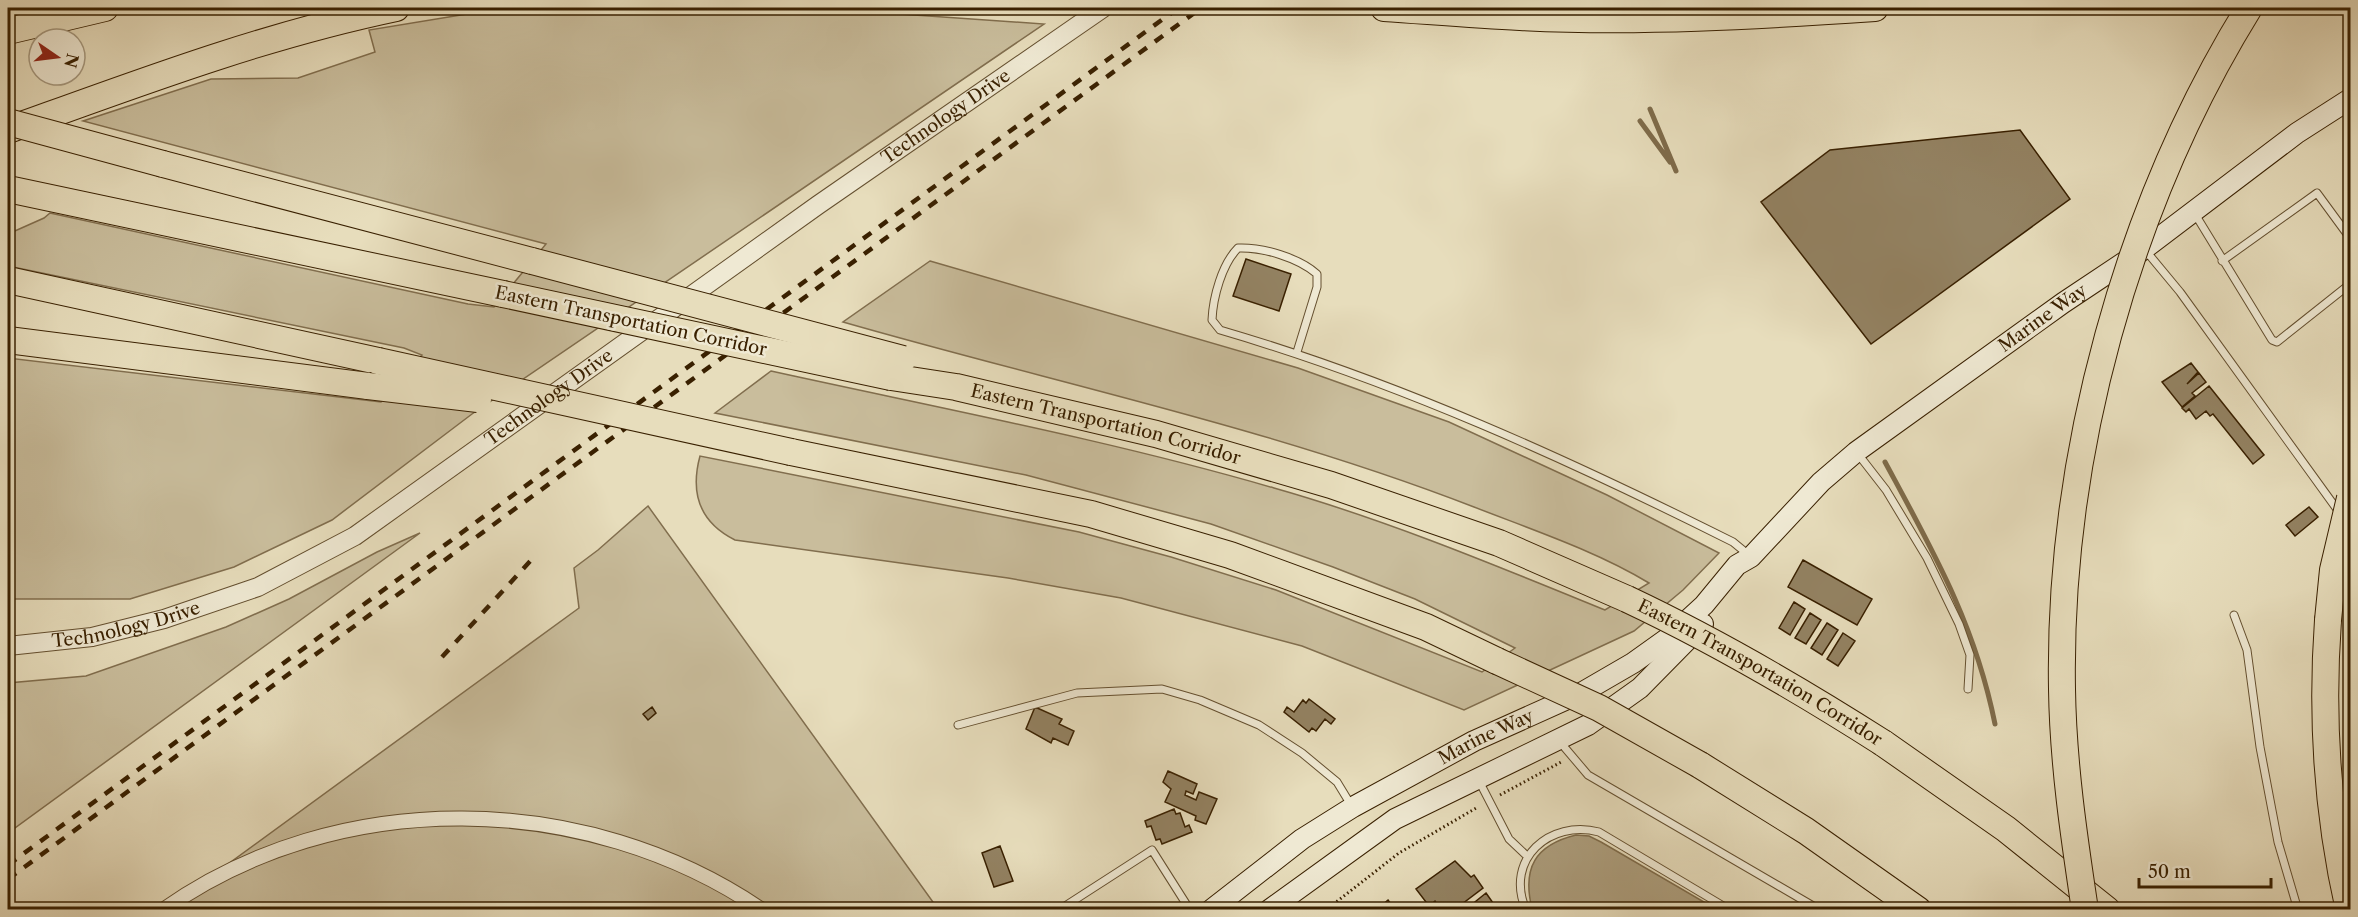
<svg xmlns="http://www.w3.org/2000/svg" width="2358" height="917" font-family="'Libre Caslon Text',serif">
<rect width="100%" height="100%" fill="#e7ddbc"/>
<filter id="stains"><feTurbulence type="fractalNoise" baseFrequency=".00333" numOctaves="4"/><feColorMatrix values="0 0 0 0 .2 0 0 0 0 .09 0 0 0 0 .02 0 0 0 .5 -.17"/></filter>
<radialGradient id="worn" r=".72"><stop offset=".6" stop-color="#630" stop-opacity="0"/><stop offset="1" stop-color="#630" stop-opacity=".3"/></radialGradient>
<!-- green -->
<path fill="#c9bd9c" stroke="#816e4e" stroke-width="1.5" d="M538,8H814L1044,24L472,414L332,520L234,567L130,599H8V358L381,402L422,355L404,348L8,266V234L44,218L50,213L468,304L494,307L546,244L83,121L211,79L298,78L375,52L369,30L473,13Z
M930,261L1298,368L1449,422L1607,495L1719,553L1683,590L1634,631L1464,710L1302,646L1121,598L1008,578L735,540C699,522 690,493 700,456L1079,532L1171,557L1276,590L1482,672L1515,648L1415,599L1333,567L1211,524L1026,475L715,413L771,371C939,408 1109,440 1274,488C1387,520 1497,566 1605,610L1649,583C1596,551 1533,530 1474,507C1268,427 1055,383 843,322Z
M648,506L938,909L165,910L579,608L574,568L598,550Z
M420,533L8,833V683L86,676L226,627L289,599L377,552Z"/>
<!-- water -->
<path fill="#ac9d7c" stroke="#7e6b4a" stroke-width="1.5" d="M1576,835L1589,836L1601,842L1716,909H1532C1522,868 1535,845 1576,835Z"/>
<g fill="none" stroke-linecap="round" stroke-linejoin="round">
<!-- stream -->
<path stroke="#7e6b4a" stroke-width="5" d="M1650,109L1676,171
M1640,121L1670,162
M1885,462C1933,551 1975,624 1995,724"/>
</g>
<!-- building -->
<path fill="#938262" stroke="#392000" stroke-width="1.5" d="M2020,130L2070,199L1871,344L1761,202L1830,150Z
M1246,259L1291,274L1279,311L1233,296Z
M2191,363L2198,372L2187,384L2199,373L2206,382L2192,393L2195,396L2182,407L2162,382Z
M2209,386L2264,455L2253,464L2213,414L2210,416L2206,411L2196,419L2189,409L2186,412L2182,408Z
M2309,507L2318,517L2295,536L2286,525Z
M1803,560L1872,599L1857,625L1788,587Z
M1794,602L1805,609L1790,635L1779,628Z
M1810,613L1821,620L1806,644L1795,638Z
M1827,623L1838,630L1822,655L1811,648Z
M1843,633L1855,641L1838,666L1827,659Z
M1309,699L1335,719L1331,724L1325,719L1316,731L1312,728L1309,732L1284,712L1287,707L1294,712L1303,700L1306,703Z
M652,707L656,713L648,720L643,714Z
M1035,707L1062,719L1059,724L1074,731L1068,745L1053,738L1051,743L1026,729Z
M1168,771L1197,784L1193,794L1186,791L1185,795L1196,800L1199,792L1217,799L1206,824L1195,820L1196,816L1165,802L1171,789L1163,782Z
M1174,809L1176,814L1180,813L1185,827L1189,825L1192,832L1162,844L1160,839L1156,840L1151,826L1147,827L1145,821Z
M1000,846L1013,881L994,887L982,853Z
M1455,861L1471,877L1474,875L1483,888L1454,910H1441L1435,901L1429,906L1416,889Z
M1486,893L1498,910H1465Z
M1388,900L1395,910H1376Z"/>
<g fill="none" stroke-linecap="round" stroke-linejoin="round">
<defs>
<path id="service" d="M2195,214L2272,340L2277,342L2350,284
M2146,251L2180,292L2339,512
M2222,261L2317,193L2350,238
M1297,352L1317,287V274C1299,258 1263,247 1238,248C1222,264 1213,297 1212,320L1220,330C1398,382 1567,459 1733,542L1750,556
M1858,454L1886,490L1927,558L1959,624L1970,655L1968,689
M2234,615L2247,650L2260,747L2278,842L2298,910
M958,725L1077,693L1162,689L1200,700L1259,725L1302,753L1337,782L1351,805
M1560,742L1588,775L1820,910
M1478,779L1509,839L1528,857
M1059,910L1152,850L1190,910
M1526,910C1504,859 1550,819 1599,832L1730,910"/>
<path id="minor" d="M163,910C338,786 586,790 762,910"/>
<g id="tertiary">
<path id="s1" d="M8,646L92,637L164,619L258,587L355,536L818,205L1103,8"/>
</g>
<g id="secondary">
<path id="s2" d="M1211,910L1302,839L1353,807L1474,741L1583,692L1633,663L1668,638L1704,605L1737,565L1751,557L1821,482L1856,452L2063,303L2144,249L2297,133L2350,99"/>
<path d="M1269,910L1395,819L1588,725L1640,688L1703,624"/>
</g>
<g id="motorway">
<path d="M1384,8C1429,11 1475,15 1520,17C1638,23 1757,16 1875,8"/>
<path d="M8,31L105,8"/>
<path d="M8,130C136,84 262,36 396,8"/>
<path d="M163,164L532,261"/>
<path d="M8,189L503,294"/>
<path d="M8,280L378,361"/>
<path d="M8,340L368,386"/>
<path id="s3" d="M891,377L956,387L1156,434L1331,485L1499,543L1627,599"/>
<path d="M791,452L1091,514L1230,555L1426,627L1497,661"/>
<path d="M2328,620C2321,717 2327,814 2349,910"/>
<path d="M1883,743L2006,829L2107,910"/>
<path d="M1700,765L1806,831L1918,910"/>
</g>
</defs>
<!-- service casing -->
<use href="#service" stroke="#644f2f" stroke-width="9"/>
<!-- minor casing -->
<use href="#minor" stroke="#644f2f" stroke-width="16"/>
<!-- tertiary casing -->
<use href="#tertiary" stroke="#644f2f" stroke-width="20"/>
<!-- secondary casing -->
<use href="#secondary" stroke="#392000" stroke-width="22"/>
<!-- motorway casing -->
<use href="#motorway" stroke="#392000" stroke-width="28"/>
<!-- path -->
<path stroke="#392000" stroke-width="3" stroke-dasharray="1.5 3" stroke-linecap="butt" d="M1500,795L1563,761
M1326,910L1399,853L1478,807"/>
<!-- service -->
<use href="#service" stroke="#efe9d3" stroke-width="7"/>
<!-- minor -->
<use href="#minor" stroke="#efe9d3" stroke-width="14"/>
<!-- tertiary -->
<use href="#tertiary" stroke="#efe9d3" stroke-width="18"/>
<!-- secondary -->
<use href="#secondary" stroke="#efe9d3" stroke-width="20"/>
<!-- motorway -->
<use href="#motorway" stroke="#e7ddbc" stroke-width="26"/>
<!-- rail -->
<path stroke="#392000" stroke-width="4.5" stroke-dasharray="10 10" stroke-linecap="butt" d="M442,657L534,557
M8,865L1178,8
M8,879L1201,8"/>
<defs>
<g id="motorway-bridge">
<path d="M8,122L163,164"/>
<path d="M532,261L903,359"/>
<path d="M503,294L891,377"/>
<path d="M378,361L791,452"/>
<path d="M368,386L478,399"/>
<path id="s4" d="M1627,599C1716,641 1800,690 1883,743"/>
<path d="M2328,620L2333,570L2350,498"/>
<path d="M1497,661L1599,708L1700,765"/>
<path d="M2085,910C2074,837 2063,763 2062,689C2058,457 2127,205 2249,8"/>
</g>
</defs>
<!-- motorway-bridge casing -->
<use href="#motorway-bridge" stroke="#392000" stroke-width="28" stroke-linecap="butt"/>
<!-- motorway-bridge -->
<use href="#motorway-bridge" stroke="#e7ddbc" stroke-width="26"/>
</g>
<g text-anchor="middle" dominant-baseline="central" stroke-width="5" stroke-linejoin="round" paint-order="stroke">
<!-- street labels -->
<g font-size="18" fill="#392000" stroke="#efe9d3">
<text stroke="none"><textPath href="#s1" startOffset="1092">Technology Drive</textPath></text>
<text stroke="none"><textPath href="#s2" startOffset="1029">Marine Way</textPath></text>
<text transform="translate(631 321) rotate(12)">Eastern Transportation Corridor</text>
<text stroke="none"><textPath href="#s1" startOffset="606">Technology Drive</textPath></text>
<text stroke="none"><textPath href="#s3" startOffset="220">Eastern Transportation Corridor</textPath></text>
<text stroke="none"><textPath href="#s1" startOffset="120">Technology Drive</textPath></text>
<text stroke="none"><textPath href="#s4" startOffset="152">Eastern Transportation Corridor</textPath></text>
<text stroke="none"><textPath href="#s2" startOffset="326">Marine Way</textPath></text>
</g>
</g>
<!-- margin -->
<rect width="2358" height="917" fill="none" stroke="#e7ddbc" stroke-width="30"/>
<rect x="9" y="9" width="2340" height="899" fill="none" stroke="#392000" stroke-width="3"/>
<rect x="15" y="15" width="2328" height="887" fill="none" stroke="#392000" stroke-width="1.5"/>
<!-- north arrow -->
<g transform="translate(57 57) rotate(104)"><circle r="28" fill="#efe9d3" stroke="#a6997f" stroke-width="1.5"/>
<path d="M0-4.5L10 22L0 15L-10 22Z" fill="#8f2418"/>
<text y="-9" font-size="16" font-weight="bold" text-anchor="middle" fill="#392000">N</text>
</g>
<!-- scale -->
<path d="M2139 878v9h132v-9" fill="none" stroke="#392000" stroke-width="3"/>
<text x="2148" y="878" font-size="18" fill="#392000" stroke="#efe9d3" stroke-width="4.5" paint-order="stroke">50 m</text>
<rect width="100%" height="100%" filter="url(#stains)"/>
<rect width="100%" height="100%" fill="url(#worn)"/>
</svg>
